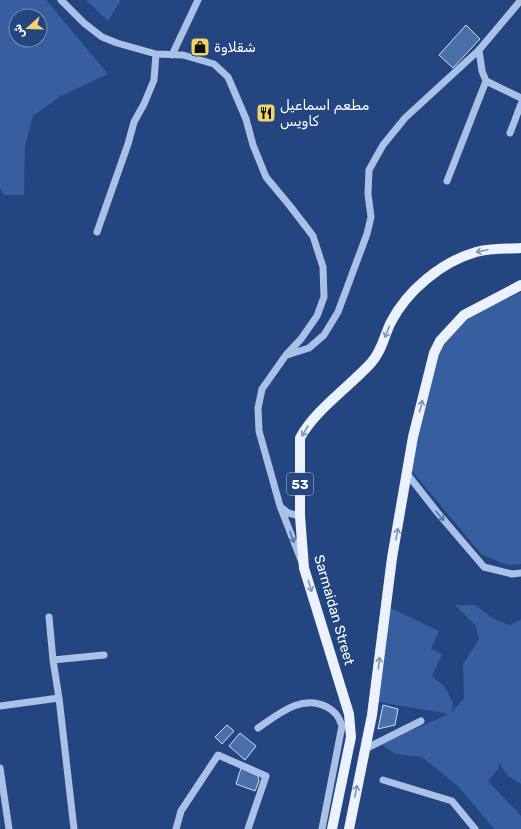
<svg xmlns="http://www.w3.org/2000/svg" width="521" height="829" font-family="Rubik,Cairo,sans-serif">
<rect width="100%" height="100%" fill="#234681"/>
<!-- green -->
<path fill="#375e9e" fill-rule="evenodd" d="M0,0H46L108,74L61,96L33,116L25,146L24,195H4L0,188ZM16,16H40V40H16Z
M86,0H121L108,21Z
M521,292V564L508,565L482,555L412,471L422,405L442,341L463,319Z
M455,605H475L494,619L510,625L521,620V784L508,776L498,762L499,768L488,781L521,816V829H494L458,786L422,757L396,754L380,744L449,714L374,701L390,608L439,631L431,649L442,654L432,676L445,687L453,703L452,712L464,698L463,664L479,639L476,626Z"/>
<!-- building -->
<path fill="#4b70a9" stroke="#cdddf5" d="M466,25L480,39L453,68L439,55Z
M383,705L398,709L395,725L378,729Z
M227,725L234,731L222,744L215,737Z
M240,733L256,746L245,760L229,746Z
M241,768L258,776L259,781L255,791L236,784Z"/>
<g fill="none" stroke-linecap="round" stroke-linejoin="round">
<!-- minor -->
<path stroke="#aac1e7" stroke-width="7" d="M61,0L84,23L102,37L117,43L156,54L183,55L214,64L228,77L246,119L253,145L266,177L290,206L313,236L323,267L324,297L317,316L301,339L286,355L262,389L258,408L259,431L280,506L301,560
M479,50L482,71L486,81L521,98
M172,55L198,0
M510,133L521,104
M447,181L486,81
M97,232L128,144L134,122L144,104L154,80L156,54
M287,355L309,348L324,335L338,312L367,234L371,217L368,194L369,170L383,145L405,118L479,50L521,0
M408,475L437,512L484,567L512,574L521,573
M282,508L288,513L300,516
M53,660L104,655
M59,698L74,829
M0,706L59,698L53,660L49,617
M258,728C279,714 301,694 327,707C336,712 339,717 342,726L322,829
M365,749L421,721
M0,768L9,829
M383,780L452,801L475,829
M176,829L181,811L218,755L266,776L248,829"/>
<!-- major -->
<path stroke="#ebf1fd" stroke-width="10" d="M332,829L351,737L349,714L304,568L300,516V438C315,410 349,387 371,363C382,351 384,336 391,322C407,291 441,262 476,252C490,248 506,249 521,248
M349,829L372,715L392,558L413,437L434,353L440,341L464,315L521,285"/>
</g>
<!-- one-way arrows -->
<defs><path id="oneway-shaft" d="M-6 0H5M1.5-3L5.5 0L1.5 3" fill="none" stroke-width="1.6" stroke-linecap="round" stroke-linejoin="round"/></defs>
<g stroke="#7d93b9">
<use href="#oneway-shaft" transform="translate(482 251) rotate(168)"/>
<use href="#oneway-shaft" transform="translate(387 332) rotate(112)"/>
<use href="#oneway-shaft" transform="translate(421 406) rotate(-76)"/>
<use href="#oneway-shaft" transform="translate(305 431) rotate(121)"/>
<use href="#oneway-shaft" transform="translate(397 534) rotate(-80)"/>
<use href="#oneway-shaft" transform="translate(310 586) rotate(73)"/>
<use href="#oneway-shaft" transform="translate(379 663) rotate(-83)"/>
<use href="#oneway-shaft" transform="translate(356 791) rotate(-79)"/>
</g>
<g stroke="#5271a5">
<use href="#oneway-shaft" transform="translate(440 516) rotate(49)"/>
<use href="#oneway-shaft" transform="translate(292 537) rotate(69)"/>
</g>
<!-- icons -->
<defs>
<symbol id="shop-square" viewBox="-11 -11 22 22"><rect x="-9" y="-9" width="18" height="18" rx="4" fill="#f2d46d" stroke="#234681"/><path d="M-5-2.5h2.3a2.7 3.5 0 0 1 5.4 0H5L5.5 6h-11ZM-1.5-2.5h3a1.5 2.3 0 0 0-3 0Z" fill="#111"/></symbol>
<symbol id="restaurant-square" viewBox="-11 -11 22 22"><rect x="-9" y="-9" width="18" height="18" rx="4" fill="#f2d46d" stroke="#234681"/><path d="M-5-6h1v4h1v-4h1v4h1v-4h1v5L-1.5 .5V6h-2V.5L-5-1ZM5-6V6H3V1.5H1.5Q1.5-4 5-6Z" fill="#111"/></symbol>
</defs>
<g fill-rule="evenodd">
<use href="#shop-square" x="189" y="36" width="22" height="22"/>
<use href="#restaurant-square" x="255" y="102" width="22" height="22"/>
</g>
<g text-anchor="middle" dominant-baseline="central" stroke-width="4" stroke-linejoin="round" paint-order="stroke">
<!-- shield labels -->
<rect fill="#234681" stroke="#bdc8d9" stroke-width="1" x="287" y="473" width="26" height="22" rx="3"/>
<g font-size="13" font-weight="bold" fill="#fff">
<text x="300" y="484">53</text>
</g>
<!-- poi labels -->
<g font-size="14" fill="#fff" stroke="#234681" text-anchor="start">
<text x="214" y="47">شقلاوة</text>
<text x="280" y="105">مطعم اسماعیل<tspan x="280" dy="16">کاویس</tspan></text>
</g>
<!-- street labels -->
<g font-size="14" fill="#fff" stroke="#234681">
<text transform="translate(334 610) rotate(74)">Sarmaidan Street</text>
</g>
</g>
<!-- north arrow -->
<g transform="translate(28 28) rotate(250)"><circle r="19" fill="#234681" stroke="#7b90b3"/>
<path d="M0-3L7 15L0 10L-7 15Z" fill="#f2d46d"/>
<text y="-6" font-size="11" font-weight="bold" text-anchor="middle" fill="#ffffff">ش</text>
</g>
</svg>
